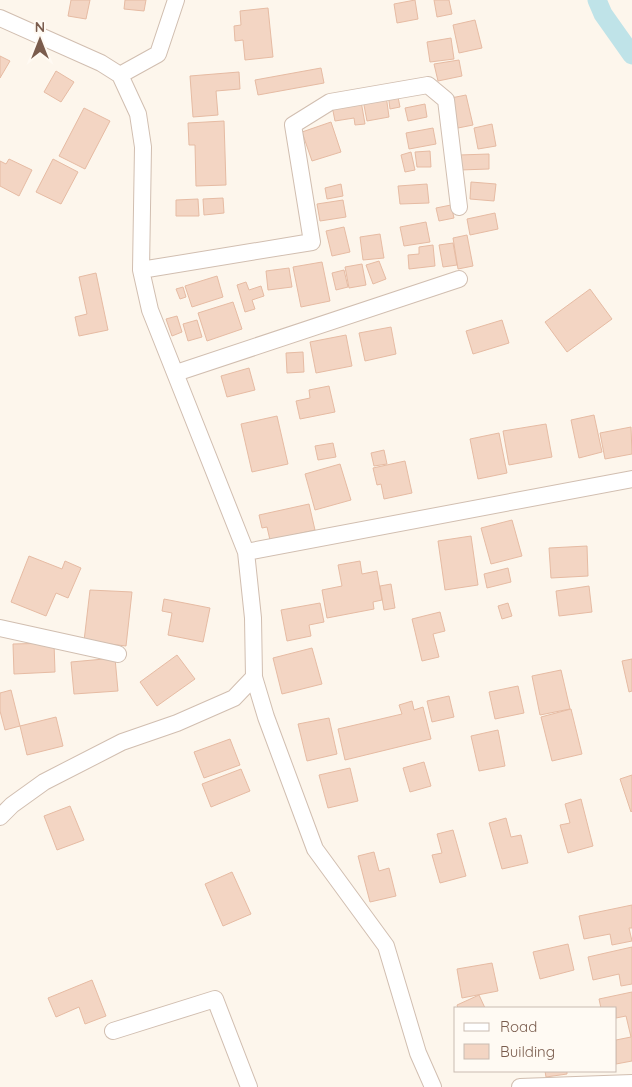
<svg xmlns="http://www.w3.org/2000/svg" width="632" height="1087" font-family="Quicksand,sans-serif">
<rect width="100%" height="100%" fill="#fdf6ec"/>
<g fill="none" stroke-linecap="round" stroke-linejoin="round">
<!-- canal -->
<path stroke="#bfe3e8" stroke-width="19" d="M597,0L603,14L632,55"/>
</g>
<!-- building -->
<path fill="#f3d5c3" stroke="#e6bba3" d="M71,0H90L86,19L68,16Z
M125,0H146L144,11L124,9Z
M415,0L418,19L397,23L394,4Z
M434,0H449L452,14L437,17Z
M268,8L273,57L245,60L243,40L235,41L234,26L241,25L240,11Z
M475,20L482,48L459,53L453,25Z
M451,38L454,59L430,62L427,42Z
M0,56L10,61L0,78Z
M459,60L462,76L438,81L434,64Z
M321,68L324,83L258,95L255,80Z
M56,71L74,82L61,102L44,92Z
M239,72L240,89L216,91L218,115L193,117L190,76Z
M397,92L400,107L390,109L388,94Z
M386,95L389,117L367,121L363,100Z
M466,95L473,125L458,128L451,98Z
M361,101L365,124L355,125L354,118L335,121L332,106Z
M425,104L427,117L408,121L405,108Z
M84,108L110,121L85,169L59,156Z
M224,121L226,185L196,186L195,145H189L188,123Z
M331,122L341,152L312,161L302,132Z
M492,124L496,146L478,149L474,128Z
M433,128L436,144L409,149L406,133Z
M430,151L431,167H417L415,152Z
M411,152L415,170L405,172L401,155Z
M489,154V169L460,170L459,155Z
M9,159L32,170L19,196L0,186V161L6,164Z
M53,159L78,172L61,204L36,192Z
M471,182L496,184L494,201L470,199Z
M341,184L343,196L327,199L325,188Z
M427,184L429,203L400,204L398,186Z
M223,198L224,213L204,215L203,199Z
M198,199L199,216H176V200Z
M343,200L346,217L320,221L317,204Z
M451,205L454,218L439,221L436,208Z
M495,213L498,229L470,235L467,219Z
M426,222L430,242L404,246L400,227Z
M344,227L350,252L332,256L326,231Z
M380,234L384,258L363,260L360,237Z
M467,235L473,266L458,269L453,238Z
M453,243L457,265L443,267L439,245Z
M433,245L435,266L409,269L408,255L419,254V247Z
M379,261L386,279L373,284L366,265Z
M322,262L330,301L301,307L293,267Z
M362,264L366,285L349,288L345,267Z
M289,268L292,287L268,290L266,271Z
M344,270L348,287L336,290L332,273Z
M96,273L108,330L79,336L75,317L87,314L79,277Z
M217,276L223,297L192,307L185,286Z
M246,282L249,290L261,286L264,296L252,300L255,309L245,312L237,285Z
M183,287L186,297L180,299L176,289Z
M590,289L612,319L567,352L545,322Z
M233,302L242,329L207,341L198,313Z
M177,316L182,332L172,336L166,319Z
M197,320L202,337L188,341L183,324Z
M502,320L509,343L473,354L466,331Z
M391,327L396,354L365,361L359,333Z
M346,335L352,366L316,373L310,342Z
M303,352L304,372L287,373L286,353Z
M249,368L255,390L227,397L221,376Z
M329,386L335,412L300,419L296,401L310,398L309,390Z
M594,415L602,452L579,458L571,420Z
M277,416L288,464L252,472L241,424Z
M546,424L552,457L509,465L503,431Z
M631,427L632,454L605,459L600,433Z
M499,433L507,473L478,479L470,439Z
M333,443L336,457L318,460L315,446Z
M384,450L387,464L374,466L371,453Z
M405,461L412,493L384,499L381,484L377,485L373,468Z
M340,464L351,500L315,510L305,474Z
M309,504L315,530L270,540L267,527L262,528L259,515Z
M512,520L522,556L491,564L481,528Z
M471,536L478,585L445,590L438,541Z
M587,546L588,576L551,578L549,548Z
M29,556L62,569L65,561L81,568L68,598L56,593L46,616L11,602Z
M360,561L362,574L377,571L382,600L373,602L374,609L327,618L322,590L342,586L338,565Z
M508,568L511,582L487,588L484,574Z
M391,584L395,608L384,610L380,586Z
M589,586L592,612L559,616L556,591Z
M90,590L132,592L126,646L84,641Z
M164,599L210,608L203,642L168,635L172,613L162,611Z
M320,603L324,622L309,625L311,636L287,641L281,610Z
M508,603L512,616L502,619L498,606Z
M440,612L445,631L433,634L439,657L422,661L412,619Z
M54,643L55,672L14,674L13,644Z
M312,648L322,684L282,694L273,658Z
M177,655L195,679L157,706L140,682Z
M115,658L118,691L74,694L71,662Z
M632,659V691L629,692L622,661Z
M561,670L570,709L540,715L532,676Z
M518,686L524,713L495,719L489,692Z
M11,690L20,726L5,730L0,711V693Z
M449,696L454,717L432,722L427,701Z
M412,701L414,710L423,707L431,739L345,760L338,729L402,714L399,705Z
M571,709L582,754L552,761L541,717Z
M56,717L63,746L27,755L20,726Z
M329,718L337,754L307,761L298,724Z
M498,730L505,766L479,771L471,736Z
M230,739L240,765L204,778L194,752Z
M424,762L431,786L410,792L403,768Z
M350,768L358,801L328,808L319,775Z
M241,769L250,791L211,807L202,784Z
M632,775V811L631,812L620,779Z
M581,799L593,846L568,853L560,825L570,823L565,804Z
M70,806L84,840L57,850L44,816Z
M506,818L511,837L521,835L528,863L502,869L489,823Z
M453,830L466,876L440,883L432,855L442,853L437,834Z
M374,852L379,871L389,868L396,896L370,902L358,856Z
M232,872L251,914L223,926L205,884Z
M632,905V928H629L632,941L612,945L610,934L584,939L579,916Z
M568,944L574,970L540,979L533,952Z
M632,947V984L621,986L619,974L593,980L588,957Z
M492,963L498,991L462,998L457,969Z
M92,980L106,1016L85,1024L79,1007L56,1017L48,998Z
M632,992V1061L616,1064V1040L631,1037L626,1016L616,1018V1008H601L599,999Z
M479,995L485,1008H458L457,1005Z
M545,1071H567V1074L546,1077Z"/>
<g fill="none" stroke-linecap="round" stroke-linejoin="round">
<defs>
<path id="street" d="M0,18L101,63L120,75L138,114L143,147L141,270L150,310L246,552L253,618L254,677L266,717L315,849L386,946L418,1053L433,1087
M120,75L158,54L176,0
M141,270L312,242L293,125L330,102L428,85L446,100L459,207
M176,373L459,279
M246,552L632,479
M0,628L118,654
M0,817L12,805L44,782L122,742L177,723L234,698L254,677
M113,1031L215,999L249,1087
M520,1087L632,1083"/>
</defs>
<!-- street casing -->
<use href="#street" stroke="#d1beb0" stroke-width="18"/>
<!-- street -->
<use href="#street" stroke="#fff" stroke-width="16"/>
</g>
<!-- legend -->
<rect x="454" y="1007" width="162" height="65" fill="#fffaf3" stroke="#cabbb1"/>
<rect x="464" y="1023" width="25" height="8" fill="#ffffff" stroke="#cabbb1"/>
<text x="500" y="1032" font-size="15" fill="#7a5c4d">Road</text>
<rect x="464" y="1044" width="25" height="15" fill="#f3d5c3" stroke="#cabbb1"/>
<text x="500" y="1057" font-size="15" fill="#7a5c4d">Building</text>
<!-- north arrow -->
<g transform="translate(40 40)" stroke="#fffaf3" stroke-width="4" paint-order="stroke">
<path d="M0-4L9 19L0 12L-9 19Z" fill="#7a5c4d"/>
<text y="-8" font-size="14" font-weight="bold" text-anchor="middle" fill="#7a5c4d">N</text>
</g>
</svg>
